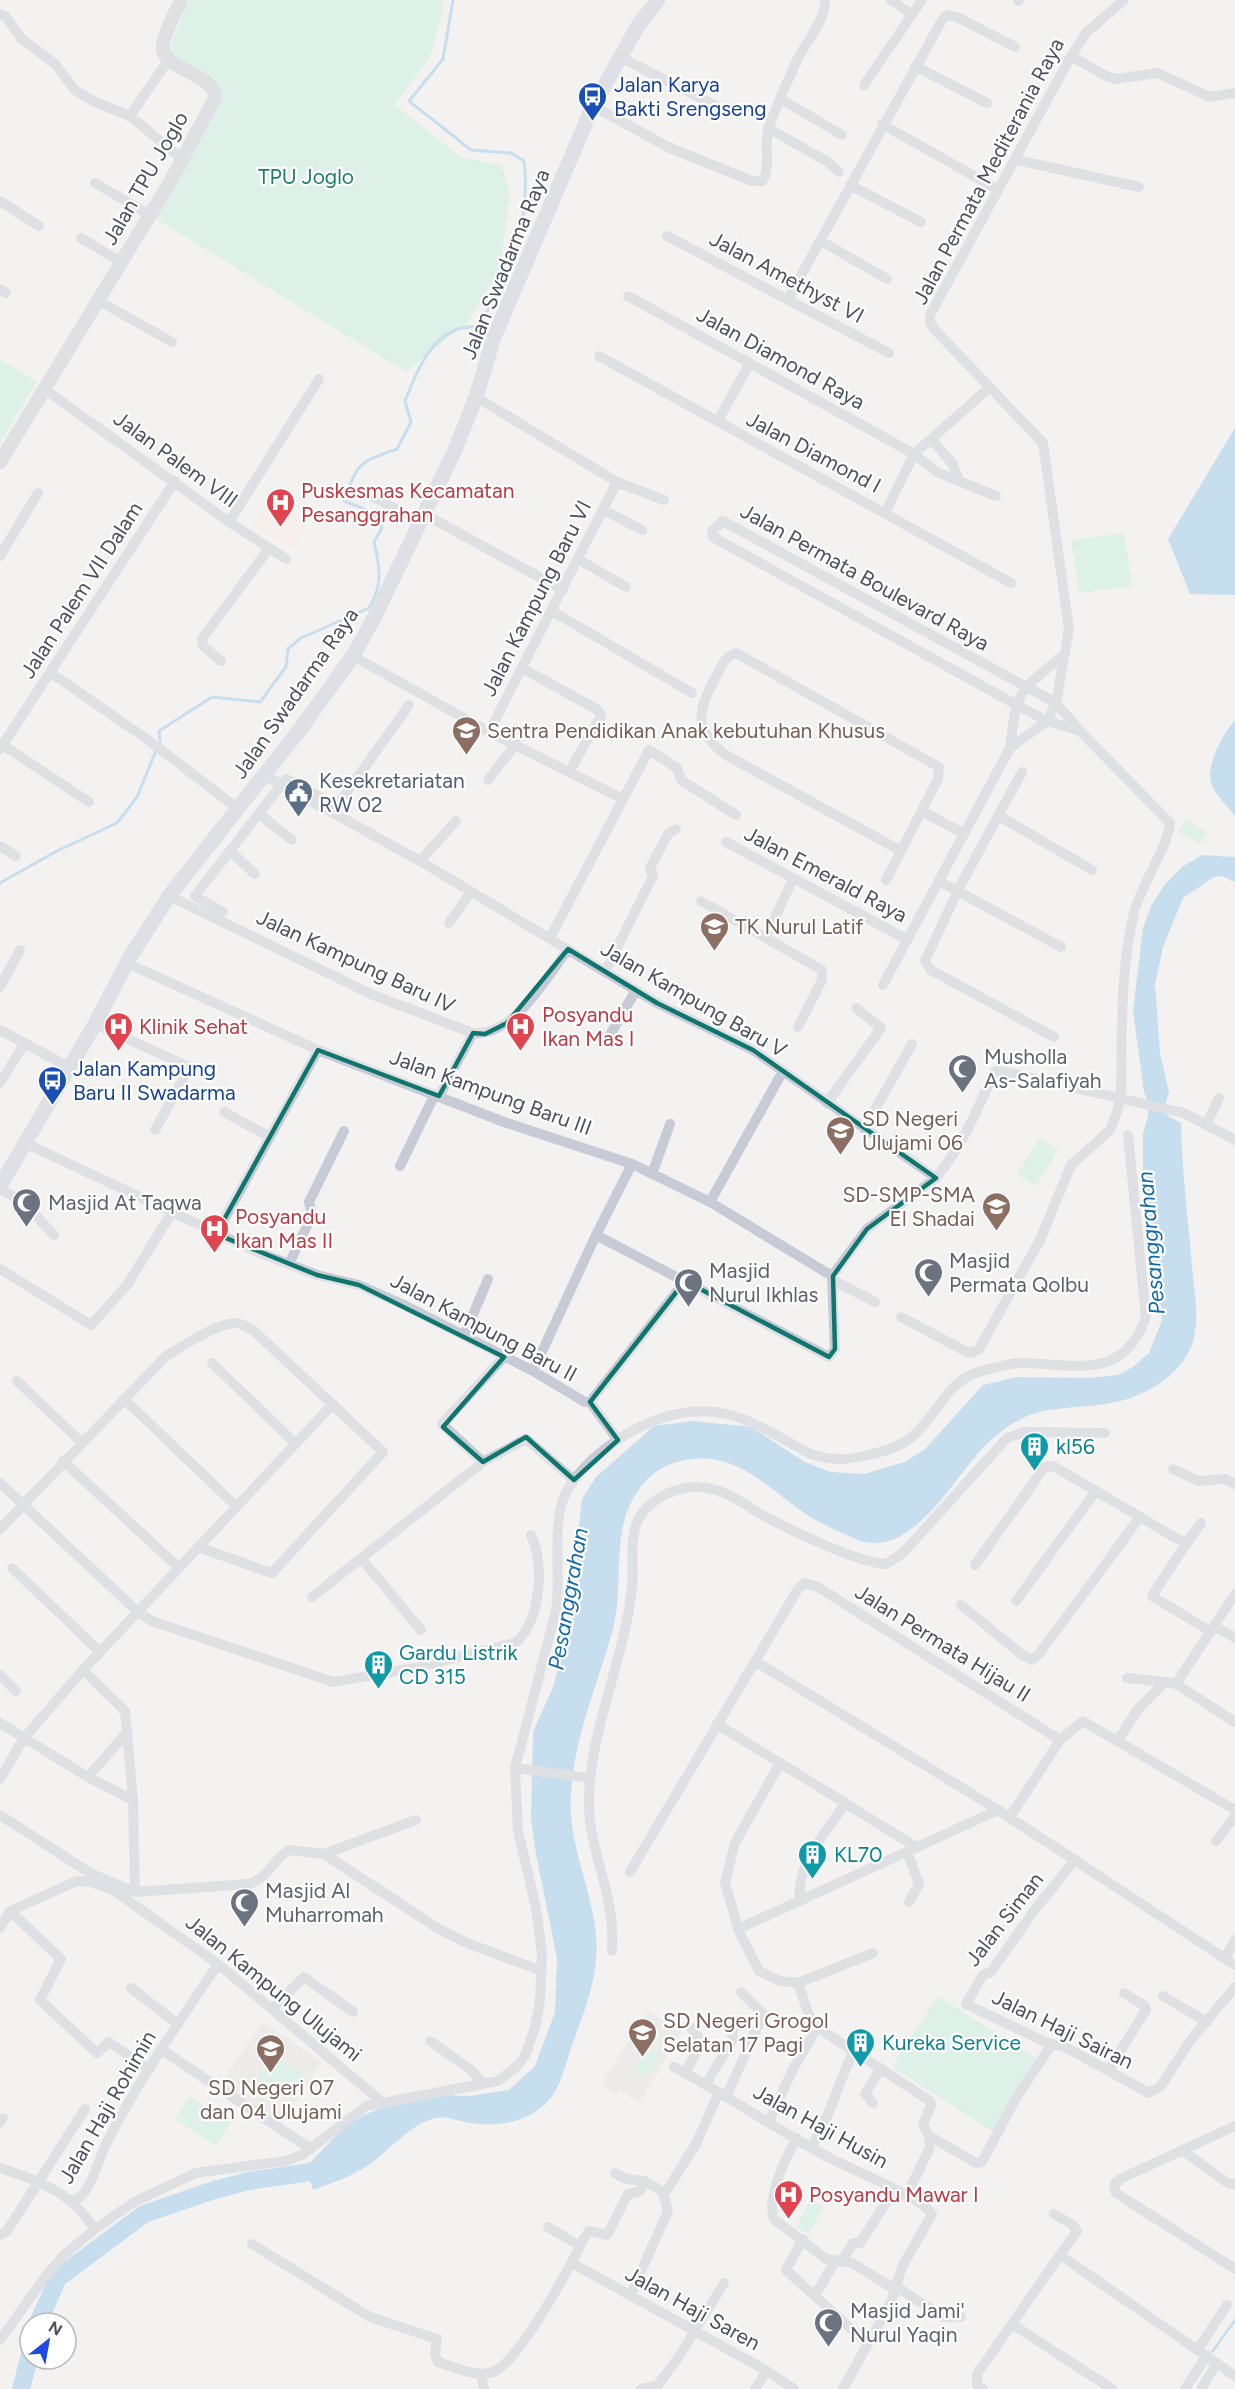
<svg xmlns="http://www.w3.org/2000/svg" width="1235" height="2389" font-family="Figtree,sans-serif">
<rect width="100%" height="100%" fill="#f4f2f1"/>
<!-- education -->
<path fill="#e5e3e3" d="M648,2011L682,2032L639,2102L619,2089L616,2094L601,2084Z
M263,2022L322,2062L280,2125L220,2084Z"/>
<!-- medical -->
<path fill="#fbebe4" d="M267,502L307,528L291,550L252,525Z"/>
<!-- green -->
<path fill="#c2efdd" d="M189,0H441L444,7L430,57L395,105L461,157L502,165L510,193L500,270L468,322L406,372L153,217L221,92L171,62V45Z
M0,359L37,382L0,443Z
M1124,533L1132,586L1079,593L1071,540Z
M1186,819L1207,832L1200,844L1178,832Z
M1039,1138L1059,1149L1036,1186L1017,1175Z
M938,1996L1042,2062L996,2134L892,2067Z
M647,2047L661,2056L648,2077L634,2069Z
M273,2054L306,2077L291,2099L257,2077Z
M190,2096L231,2123L216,2146L175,2119Z
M810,2200L824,2207L809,2234L796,2227Z"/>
<!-- water -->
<path fill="#91c5ea" d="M1235,428V595L1190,594L1168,539Z
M1235,720V816C1228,806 1216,796 1212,785C1204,767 1223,734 1235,720Z
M1202,855L1235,857V882L1222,876L1214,877L1183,898L1163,947L1155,984L1160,1053L1169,1092L1165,1105L1168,1116L1181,1123C1182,1171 1188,1218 1192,1266C1194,1288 1199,1315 1194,1338C1185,1375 1142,1399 1106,1404C1055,1411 1032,1403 990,1441C957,1471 922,1545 872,1543C863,1543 855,1539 847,1535C833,1529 820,1523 807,1515C767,1488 734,1447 681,1461C666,1464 654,1472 644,1483C607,1526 626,1579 613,1629C598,1684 574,1737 571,1794C567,1842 592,1888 596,1935C600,1974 584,2012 571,2048C565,2066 560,2091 545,2104C523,2125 489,2128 461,2121C451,2119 444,2116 435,2118C408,2126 392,2148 370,2164C352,2176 333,2183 313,2190L306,2167L350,2121L381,2108L441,2095L470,2096L509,2090L535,2066L555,2012L557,1958L536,1855L531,1818L533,1732L553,1687L580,1589L576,1551L582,1499L596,1477L654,1426L692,1421L751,1427L805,1462L831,1472L864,1474L905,1462L925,1449L983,1385L1017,1377L1087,1378L1118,1375L1133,1367L1149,1353L1162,1320L1143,1185V1134L1148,1116V1102L1144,1092L1133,1011L1143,928L1151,906L1166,883L1182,867Z"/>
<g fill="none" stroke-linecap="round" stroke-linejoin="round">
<!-- stream -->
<path stroke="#91c5ea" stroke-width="3" d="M0,883L57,851L117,823L137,797L160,741L159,731L212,697L260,702L286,667L288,649L301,638L369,608C383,586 380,567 374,542L382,528L374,513L344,501C358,462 358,463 397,449L411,422L405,401C419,367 434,324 478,327C483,315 493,304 500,292C519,259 529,199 524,161L511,153L471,150L409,101L443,59L453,0
M1213,2351L1235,2320"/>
<!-- river -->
<path stroke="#91c5ea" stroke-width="18" d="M38,2323L58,2278L144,2214L214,2190L249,2181L331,2169
M21,2389L30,2355"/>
<!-- minor -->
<path stroke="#c6cbd5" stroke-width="10" d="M891,0L912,15
M1018,1L1019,0
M0,14L6,17L21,38L55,64L75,90L93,101L130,116L169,59
M1071,56L1106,76L1116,79L1157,73L1210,97L1235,93
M620,57L728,112
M915,66L987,103
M864,85L922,0
M781,99L842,135
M593,106L670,148L752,181H762C772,169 763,142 769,127C777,104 788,80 798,58C807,41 826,19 825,0
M130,116L183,160
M882,124L997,189
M768,128L828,162L839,172
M1017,160L1139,187
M95,183L150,215
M850,185L921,222
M0,201L39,226
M667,236L889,353
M81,238L121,262
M821,241L887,279
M0,289L6,293
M628,296L914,454L937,472L996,496
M788,299L942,20L947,15L957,17L1015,47
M99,301L172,342
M599,356L1011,583
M43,388L229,522L286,559
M476,397L617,482L664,500
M717,422L750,363
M931,439L952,463L959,480
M364,492L420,522
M604,510L642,530
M885,513L914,454L989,388
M424,514L563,590
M723,521L1056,703L1080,731L1047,721L1015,704L713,537L712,531Z
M229,522L319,379
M0,556L38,493
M578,559L626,587
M552,611L692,693
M736,653L939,767L938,779L901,851L726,755C690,729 699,707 718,673C722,664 726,656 736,653Z
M353,656L489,732L623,799
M221,661L203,646L202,639L269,548
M522,668L598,710L601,716L569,772
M51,673L144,737L237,808
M1080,731L1170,823C1167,850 1141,884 1134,913C1120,971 1122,1032 1121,1091
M489,732L617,482
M0,743L89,802
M1010,748C1017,689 1018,692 1063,656
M0,749L175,481
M1022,772L958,890L925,961L931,970L1054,1037
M266,776L420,861L657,1003L753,1050L936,1178
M488,780L516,744
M922,811L964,834
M259,814L292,840
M999,816L1092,870
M726,842L908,940
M0,846L16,856
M230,851L255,874
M420,861L456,821
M886,880L901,851
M939,881L1061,947
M169,896L373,995L473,1033C513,1037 547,977 568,949
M701,901L822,970V980L798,1027
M223,912L195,896L282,784L286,779C303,784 324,805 340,802L409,705
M449,923L470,893
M766,937L793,879
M550,938L649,750L677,768L681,780L736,815
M127,963L318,1050L504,1122L632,1164L710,1202L832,1276
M605,972L653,876L650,868L668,834L676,829
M883,985L1010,748L1047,721L1056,703L1069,629L1043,443L936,331L930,323V315L1071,56L1087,32L1124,0
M0,987L20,950
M95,1024L200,1072
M0,1030L69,1067
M606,1042L636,990
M0,1083L24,1044
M439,1096L473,1033
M827,1103L881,1028L856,1008
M224,1112L270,1137
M1207,1123L1219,1098
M864,1129L912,1044
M155,1130L190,1067
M25,1143L255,1251L317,1275L359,1285L404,1305L533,1371L585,1402H590L685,1281
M400,1166L435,1094
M652,1174L670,1124
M0,1189L23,1202L54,1235
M710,1202L783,1071
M216,1234L318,1050
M596,1235L829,1357L835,1349L832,1276
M289,1264L312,1215L309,1202L344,1131
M0,1269L91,1325L127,1285L171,1214
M832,1276L867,1229L936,1178C962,1146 978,1109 994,1072L997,1070L1184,1113L1235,1140
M833,1280L875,1302
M901,1317L967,1352L972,1353L979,1349L1040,1240L1071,1165L1110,1130L1118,1109
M464,1336L488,1279
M212,1363L296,1444
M533,1371L596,1235L632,1164
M17,1381L81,1442
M124,1399L236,1506
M590,1402L618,1440
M63,1461L178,1567
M483,1462L526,1439L574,1480
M1173,1469L1198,1481L1225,1479L1235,1484
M0,1483L137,1611L152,1621L333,1682L415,1668L515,1643C541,1623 545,1562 531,1535
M0,1529L165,1357C182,1346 217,1323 236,1323C242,1323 248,1328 254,1331L383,1452L272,1573L198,1547
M1186,1544L1201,1523
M361,1558L421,1630
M975,1565L1044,1468L1049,1466L1055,1467L1186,1544L1152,1596L1208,1630
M12,1568L99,1651
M312,1597L483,1462L442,1424L504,1357
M1016,1601L1095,1492
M961,1605L1021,1654L1032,1660L1039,1654L1140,1517
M1214,1626L1235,1638
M755,1661L998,1810
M83,1670L125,1711L133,1800L135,1892
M0,1675L16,1691
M1127,1678L1165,1682
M1176,1684L1235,1722
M0,1723L88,1777L133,1800
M717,1724L916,1847
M1060,1740L1083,1721L1235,1810
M1117,1742L1138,1709L1165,1682L1176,1684L1235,1594
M780,1763L735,1843L725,1882L738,1929L759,1971L780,1981L798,1983L873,1953
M515,1768L590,1778
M88,1777L128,1731
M0,1779L24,1738L83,1670L333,1404
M0,1815L90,1873L135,1892L249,1884C273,1874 273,1858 290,1850L324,1854L416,1820
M1216,1841L1235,1816
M907,1852L919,1884L909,1902
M324,1854L439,1929L467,1943L542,1971
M1075,1860L1033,1912L991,1972L983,1975L966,2004L1045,2042L1067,2048L1149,2093L1161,2086L1190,2041L1235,1987
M630,1872L798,1589L805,1583L818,1587L1060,1740L1010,1817
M800,1901C795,1865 827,1832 845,1803
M0,1928L10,1911
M738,1929L998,1810L1235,1965
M612,1951C612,1938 613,1924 610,1910C604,1873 588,1838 589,1800C590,1727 625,1660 632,1587C634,1566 629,1540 638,1520C648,1500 673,1488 694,1487C722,1486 742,1503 764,1516C792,1531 856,1562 886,1564L903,1553L1007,1438L1025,1432L1105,1433
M1225,1958L1235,1940
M798,1983L812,2024L930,2101L931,2105L923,2125L930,2138L929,2149L906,2197
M131,1988L178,2024
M1163,1996L1207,2022
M272,2009L304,1977L353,2012
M430,2041L471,2070L482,2083
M162,2050L311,2149
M674,2067C725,2094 773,2127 824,2155C849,2169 916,2194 932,2214L902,2267L891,2302L843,2389
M149,2070L109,2042L97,2053L40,2000L61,1959L10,1911L77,1881L91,1882L113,1890L218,1964L382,2102
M1108,2071L1146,2010L1145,2006L1124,1993
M685,2073L702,2042L690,2027
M706,2084L732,2041L733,2026
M727,2095L763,2014L741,1992
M873,2103L865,2094L881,2068
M769,2121L793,2069L817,2028
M0,2123L3,2118
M1235,2126L1122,2178L1116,2182L1114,2188L1116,2193L1235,2269
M928,2135L976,2163L982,2162L1016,2098L1052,2044
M797,2138C786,2157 766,2197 774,2219L826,2259L852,2263L896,2290
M811,2147C831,2117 838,2082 854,2050
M1182,2150L1229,2184H1235
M0,2168C23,2176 49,2184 69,2200C79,2207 87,2219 95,2229
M615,2173L626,2179L645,2181L663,2192L667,2190L696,2144L719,2092
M71,2201C91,2198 98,2159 106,2144C138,2081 179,2022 218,1964
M1054,2214L1073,2225L1077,2231L1060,2255
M0,2235L7,2231L85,2109
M803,2239L786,2270L867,2343
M252,2244L370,2317L437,2339L435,2354L438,2362C454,2367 477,2378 493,2372C518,2363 567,2272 580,2246L548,2227
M580,2245L589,2231L607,2235L628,2194L640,2191L645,2181
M841,2262L853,2243H860L894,2190
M572,2263L767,2371L794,2389
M897,2287L943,2317H961
M815,2295L835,2262
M630,2296L668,2211L663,2192
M1012,2324L1112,2389
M0,2340L45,2277L63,2256L95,2229L134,2202L196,2173L285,2161L302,2155L366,2106L498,2081L517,2066L525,2056L535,2027L540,2001L542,1954L536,1908L518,1831L515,1768L556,1611C561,1578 552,1524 564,1497C575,1472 598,1453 620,1438C660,1413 705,1401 750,1422C771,1431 790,1444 811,1454C832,1461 847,1460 868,1455C885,1451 901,1447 914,1435C937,1414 947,1382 978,1372C991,1369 1006,1364 1019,1363C1073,1363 1123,1383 1146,1317L1128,1135
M1198,2349L1227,2305
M481,2374L484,2389
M657,2386L680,2355L724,2283
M641,2389L657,2386
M755,2389L767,2371
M983,2389L977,2385V2374L1060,2255L1235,2376
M1185,2389L1207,2355
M1201,2389L1217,2363"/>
<!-- tertiary -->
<path stroke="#c6cbd5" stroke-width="14" d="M0,462L170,182L215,98C214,71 159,71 163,44C166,29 175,14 181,0"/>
<!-- secondary -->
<path stroke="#c5cad9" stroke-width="15" d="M0,1186L95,1024L130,957L169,896L298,732L353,656L375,616L455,450L476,397L494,337L593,106L639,24L658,0"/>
<!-- minor-bridge -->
<path stroke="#c6cbd5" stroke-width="10" d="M1118,1109L1121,1091"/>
</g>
<!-- marked area -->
<path d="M0 0H1235V2389H0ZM568,949L657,1003L753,1050L936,1178L867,1229L833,1276L835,1349L829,1357L685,1281L590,1402L618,1440L574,1480L526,1437L483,1462L443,1427L504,1357L359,1285L317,1275L216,1234L318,1050L439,1096L473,1033L485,1034L507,1023Z" fill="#f4f2f1" fill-opacity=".55" fill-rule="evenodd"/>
<path fill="none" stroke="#0f766e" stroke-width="4.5" stroke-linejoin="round" d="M568,949L657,1003L753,1050L936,1178L867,1229L833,1276L835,1349L829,1357L685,1281L590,1402L618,1440L574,1480L526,1437L483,1462L443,1427L504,1357L359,1285L317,1275L216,1234L318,1050L439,1096L473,1033L485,1034L507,1023Z"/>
<!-- icons -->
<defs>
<symbol id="bus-pin" viewBox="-11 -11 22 30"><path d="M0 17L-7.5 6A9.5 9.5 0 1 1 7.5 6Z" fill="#1a4fb4" stroke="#fff"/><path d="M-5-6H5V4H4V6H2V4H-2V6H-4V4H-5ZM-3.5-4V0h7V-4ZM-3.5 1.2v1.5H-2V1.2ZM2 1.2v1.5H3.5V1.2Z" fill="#fff"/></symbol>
<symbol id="hospital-pin" viewBox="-11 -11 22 30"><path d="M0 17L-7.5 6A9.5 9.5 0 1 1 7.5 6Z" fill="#e0444e" stroke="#fff"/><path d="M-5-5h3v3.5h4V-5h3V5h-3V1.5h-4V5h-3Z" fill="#fff"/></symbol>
<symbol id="school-pin" viewBox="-11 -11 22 30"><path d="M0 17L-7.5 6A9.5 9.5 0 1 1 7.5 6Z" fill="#8d6e63" stroke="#fff"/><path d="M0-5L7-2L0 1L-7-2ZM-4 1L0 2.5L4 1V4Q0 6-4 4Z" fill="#fff"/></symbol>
<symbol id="civic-pin" viewBox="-11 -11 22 30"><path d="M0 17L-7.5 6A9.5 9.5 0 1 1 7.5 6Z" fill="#5c6f8a" stroke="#fff"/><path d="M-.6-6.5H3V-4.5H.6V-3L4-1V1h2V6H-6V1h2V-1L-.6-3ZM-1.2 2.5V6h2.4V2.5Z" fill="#fff"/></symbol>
<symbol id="mosque-pin" viewBox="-11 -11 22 30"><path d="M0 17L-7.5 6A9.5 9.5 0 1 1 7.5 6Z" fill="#6b7280" stroke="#fff"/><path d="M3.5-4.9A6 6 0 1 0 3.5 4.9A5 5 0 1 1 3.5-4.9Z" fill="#fff"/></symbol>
<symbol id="building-pin" viewBox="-11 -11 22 30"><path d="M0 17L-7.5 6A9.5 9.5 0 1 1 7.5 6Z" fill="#0f9aa8" stroke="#fff"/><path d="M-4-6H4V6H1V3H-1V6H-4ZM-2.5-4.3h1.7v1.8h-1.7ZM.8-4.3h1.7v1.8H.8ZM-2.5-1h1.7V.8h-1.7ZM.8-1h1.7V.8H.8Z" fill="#fff"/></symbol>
</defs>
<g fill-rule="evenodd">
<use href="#bus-pin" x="576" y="80" width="33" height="45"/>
<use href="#hospital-pin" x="264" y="486" width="33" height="45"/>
<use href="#school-pin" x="450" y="714" width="33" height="45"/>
<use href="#civic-pin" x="282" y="776" width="33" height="45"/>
<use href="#school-pin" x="698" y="910" width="33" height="45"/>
<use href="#hospital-pin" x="102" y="1010" width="33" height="45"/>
<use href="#hospital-pin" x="504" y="1010" width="33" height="45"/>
<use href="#mosque-pin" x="946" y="1052" width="33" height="45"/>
<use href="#bus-pin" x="36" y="1064" width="33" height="45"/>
<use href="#school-pin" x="824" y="1114" width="33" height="45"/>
<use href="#mosque-pin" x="10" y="1186" width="33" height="45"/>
<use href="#school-pin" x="980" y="1190" width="33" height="45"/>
<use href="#hospital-pin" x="198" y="1212" width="33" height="45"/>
<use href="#mosque-pin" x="912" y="1256" width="33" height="45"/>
<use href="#mosque-pin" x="672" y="1266" width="33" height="45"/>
<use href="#building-pin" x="1018" y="1430" width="33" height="45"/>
<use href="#building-pin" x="362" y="1648" width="33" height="45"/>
<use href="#building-pin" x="796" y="1838" width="33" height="45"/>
<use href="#mosque-pin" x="228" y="1886" width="33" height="45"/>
<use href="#school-pin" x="626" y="2016" width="33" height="45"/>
<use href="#building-pin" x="844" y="2026" width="33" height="45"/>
<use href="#school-pin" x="254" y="2032" width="33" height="45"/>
<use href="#hospital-pin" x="772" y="2178" width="33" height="45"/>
<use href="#mosque-pin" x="812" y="2306" width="33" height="45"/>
</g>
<g text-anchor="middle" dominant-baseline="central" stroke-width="4.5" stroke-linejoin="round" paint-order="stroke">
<!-- transit labels -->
<g font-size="21" fill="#164399" stroke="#fff" text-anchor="start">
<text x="614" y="84">Jalan Karya<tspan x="614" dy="24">Bakti Srengseng</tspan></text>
<text x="73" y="1068">Jalan Kampung<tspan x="73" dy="24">Baru II Swadarma</tspan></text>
</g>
<!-- street labels -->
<g font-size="21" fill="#4a505e" stroke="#fff">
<text transform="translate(988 171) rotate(-62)">Jalan Permata Mediterania Raya</text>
<text transform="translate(145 178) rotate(-60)">Jalan TPU Joglo</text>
<text transform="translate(505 264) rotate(-68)">Jalan Swadarma Raya</text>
<text transform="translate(787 277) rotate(28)">Jalan Amethyst VI</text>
<text transform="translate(781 358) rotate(29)">Jalan Diamond Raya</text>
<text transform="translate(814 452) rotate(28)">Jalan Diamond I</text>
<text transform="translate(176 459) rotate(36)">Jalan Palem VIII</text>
<text transform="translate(865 577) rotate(29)">Jalan Permata Boulevard Raya</text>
<text transform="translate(81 590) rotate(-57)">Jalan Palem VII Dalam</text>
<text transform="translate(536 598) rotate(-63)">Jalan Kampung Baru VI</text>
<text transform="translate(295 693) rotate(-55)">Jalan Swadarma Raya</text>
<text transform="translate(826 874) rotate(28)">Jalan Emerald Raya</text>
<text transform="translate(356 961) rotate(25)">Jalan Kampung Baru IV</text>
<text transform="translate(694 999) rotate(30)">Jalan Kampung Baru V</text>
<text transform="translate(491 1092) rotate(20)">Jalan Kampung Baru III</text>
<text transform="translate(484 1327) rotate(28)">Jalan Kampung Baru II</text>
<text transform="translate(943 1643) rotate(32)">Jalan Permata Hijau II</text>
<text transform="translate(1004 1919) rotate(-52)">Jalan Siman</text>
<text transform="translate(274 1988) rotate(39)">Jalan Kampung Ulujami</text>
<text transform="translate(1063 2029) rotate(26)">Jalan Haji Sairan</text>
<text transform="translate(107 2107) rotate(-60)">Jalan Haji Rohimin</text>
<text transform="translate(821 2126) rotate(29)">Jalan Haji Husin</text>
<text transform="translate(693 2308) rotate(29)">Jalan Haji Saren</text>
</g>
<!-- park labels -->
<g font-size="21" fill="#1b7f62" stroke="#fff">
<text x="306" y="176">TPU Joglo</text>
</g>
<!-- health labels -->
<g font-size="21" fill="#be3a42" stroke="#fff" text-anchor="start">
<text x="301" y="490">Puskesmas Kecamatan<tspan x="301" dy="24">Pesanggrahan</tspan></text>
<text x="542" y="1014">Posyandu<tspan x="542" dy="24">Ikan Mas I</tspan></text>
<text x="139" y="1026">Klinik Sehat</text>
<text x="235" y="1216">Posyandu<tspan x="235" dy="24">Ikan Mas II</tspan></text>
<text x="809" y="2194">Posyandu Mawar I</text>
</g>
<!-- education labels -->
<g font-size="21" fill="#785e54" stroke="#fff" text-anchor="start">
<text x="487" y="730">Sentra Pendidikan Anak kebutuhan Khusus</text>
<text x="735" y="926">TK Nurul Latif</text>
<text x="862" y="1118">SD Negeri<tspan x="862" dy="24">Ulujami 06</tspan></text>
<text x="975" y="1194" text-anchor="end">SD-SMP-SMA<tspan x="975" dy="24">El Shadai</tspan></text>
<text x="663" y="2020">SD Negeri Grogol<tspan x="663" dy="24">Selatan 17 Pagi</tspan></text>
<text x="271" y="2087" text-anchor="middle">SD Negeri 07<tspan x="271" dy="24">dan 04 Ulujami</tspan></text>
</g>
<!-- service labels -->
<g font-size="21" fill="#4e5e75" stroke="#fff" text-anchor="start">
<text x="319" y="780">Kesekretariatan<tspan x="319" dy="24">RW 02</tspan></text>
</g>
<!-- worship labels -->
<g font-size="21" fill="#5b616d" stroke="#fff" text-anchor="start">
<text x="984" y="1056">Musholla<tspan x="984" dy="24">As-Salafiyah</tspan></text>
<text x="48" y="1202">Masjid At Taqwa</text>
<text x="949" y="1260">Masjid<tspan x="949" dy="24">Permata Qolbu</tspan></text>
<text x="709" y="1270">Masjid<tspan x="709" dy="24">Nurul Ikhlas</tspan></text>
<text x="265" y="1890">Masjid Al<tspan x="265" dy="24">Muharromah</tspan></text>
<text x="850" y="2310">Masjid Jami'<tspan x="850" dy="24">Nurul Yaqin</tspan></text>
</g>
<!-- culture labels -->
<g font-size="21" fill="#0d838f" stroke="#fff" text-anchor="start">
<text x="1056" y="1446">kl56</text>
<text x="399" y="1652">Gardu Listrik<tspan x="399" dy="24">CD 315</tspan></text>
<text x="834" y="1854">KL70</text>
<text x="882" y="2042">Kureka Service</text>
</g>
<!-- water labels -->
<g font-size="22" font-style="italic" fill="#116aaa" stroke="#fff">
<text transform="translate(1151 1243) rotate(-95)">Pesanggrahan</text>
<text transform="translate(568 1599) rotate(-80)">Pesanggrahan</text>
</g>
</g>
<!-- north arrow -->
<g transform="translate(48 2341) rotate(31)"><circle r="28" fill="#ffffff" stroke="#b7b9bf" stroke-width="1.5"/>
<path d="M0-4.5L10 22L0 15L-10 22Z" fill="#1f4be0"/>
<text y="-9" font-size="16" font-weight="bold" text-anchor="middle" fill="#4a505e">N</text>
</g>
</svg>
